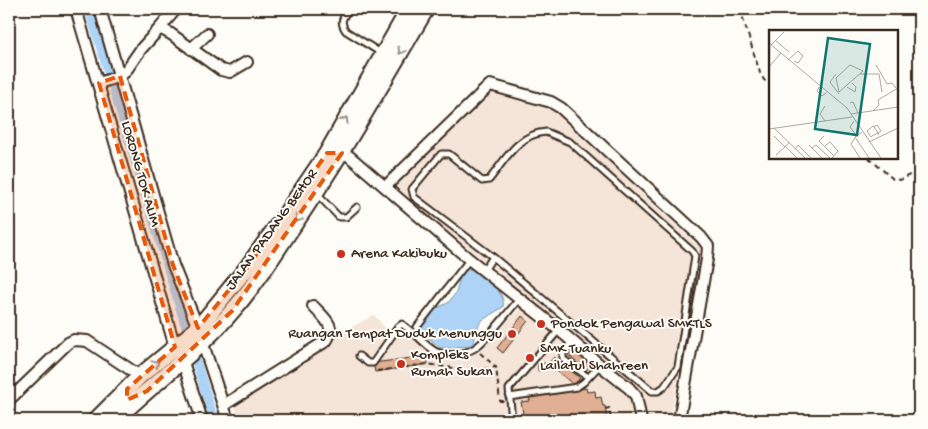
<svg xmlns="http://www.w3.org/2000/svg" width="928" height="429" font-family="'Gochi Hand',sans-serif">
<rect width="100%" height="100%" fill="#fdfcf7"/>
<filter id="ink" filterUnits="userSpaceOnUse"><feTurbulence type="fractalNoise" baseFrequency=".02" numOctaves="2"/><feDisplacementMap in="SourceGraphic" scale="10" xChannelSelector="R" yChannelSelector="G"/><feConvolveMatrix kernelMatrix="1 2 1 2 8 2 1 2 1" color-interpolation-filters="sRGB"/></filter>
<g filter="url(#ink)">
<!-- built -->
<path fill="#f5e5d9" d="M490,92L553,110L702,249L670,420H239L235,407L350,328L374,315L388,331L395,335L403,329L438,357L443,359L464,357L481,350L518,310L527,296L392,186Z"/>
<!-- water -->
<path fill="#add4f7" stroke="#7f90a0" d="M471,269L476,271C486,280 506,291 503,307L481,321L476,331L474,343L468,346L441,348L426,336L420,329L432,310L448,303L456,293L460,277L465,270Z"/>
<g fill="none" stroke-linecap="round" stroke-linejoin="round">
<!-- canal -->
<path stroke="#add4f7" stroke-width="9" d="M89,9L214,420"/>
</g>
<!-- building -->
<path fill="#e1af93" stroke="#3b2a1e" d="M522,316L528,321L503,353L497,348Z
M573,349L591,364L586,371L568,355Z
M427,356L428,364L375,372L373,363Z
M554,357L580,378L574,385L548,364Z
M545,363L546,370L538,371V364Z
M586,388L587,392L595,391L596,398L601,397L603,406H605L607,420H517L524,419L521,402L530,401L529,397Z"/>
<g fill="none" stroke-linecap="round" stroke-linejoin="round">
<defs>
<path id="lane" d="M349,9C343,17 339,22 346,31L381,53
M546,132L570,142L692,251L695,256L678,367L664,387L658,391H652L493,257L414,197L412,189L441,154H449L482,181L489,180C505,160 518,134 546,132Z
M316,193L339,217H346L357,207
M469,260L417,327L416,335C422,341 430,349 437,352C448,357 465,354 475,348C487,340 509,311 519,299
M484,270L493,257
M572,342L563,352V359L588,377
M359,356L368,363H373L398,327L402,324L416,335
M509,397L577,387L584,382L600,365
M512,420L509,389L559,330"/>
<path id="street" d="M76,9L175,347
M100,9L173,265L198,328
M160,28L176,9
M191,49L207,34
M99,83L117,77L125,72L141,49L160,28L171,34L221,70L230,72L247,62
M342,153L349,156L469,259L559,330L600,365L629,388L636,396L641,420
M385,187L490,85L551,102L561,108L701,237L708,246L707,259L679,420
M202,341L228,420
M182,359L202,420
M9,400L68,343L74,340L87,341L140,376
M224,405L326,341C337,326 324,318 313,306"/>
<path id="secondary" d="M96,420L140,376L198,328L246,269L283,218L327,153L409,9
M115,420C153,383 200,350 234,309C256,284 273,256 291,229C340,158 382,83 426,9"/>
</defs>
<!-- lane casing -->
<use href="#lane" stroke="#3b2a1e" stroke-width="9"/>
<!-- street casing -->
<use href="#street" stroke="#3b2a1e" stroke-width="14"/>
<!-- secondary casing -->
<use href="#secondary" stroke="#3b2a1e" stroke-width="19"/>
<!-- path -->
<path stroke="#3b2a1e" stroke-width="2" stroke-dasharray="5 4" stroke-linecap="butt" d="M740,9L760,73L764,80L770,84
M869,158L893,179L900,180L919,170
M480,353L496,367L500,401H505
M377,371L428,364L471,371L496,367
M605,409L609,408L611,420"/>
<!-- lane -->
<use href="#lane" stroke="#fdfcf7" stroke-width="5"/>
<!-- street -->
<use href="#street" stroke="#fdfcf7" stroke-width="10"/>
<!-- secondary -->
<use href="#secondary" stroke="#fdfcf7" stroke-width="15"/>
</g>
<!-- one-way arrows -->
<defs><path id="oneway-chevron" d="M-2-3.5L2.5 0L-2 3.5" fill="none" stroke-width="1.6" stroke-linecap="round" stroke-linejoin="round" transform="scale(1.25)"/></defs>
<g stroke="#9c938a">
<use href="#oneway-chevron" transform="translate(401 51) rotate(120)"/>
<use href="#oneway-chevron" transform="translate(345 120) rotate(-61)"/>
<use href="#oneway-chevron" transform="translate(298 219) rotate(124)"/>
<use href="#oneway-chevron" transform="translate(156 363) rotate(-39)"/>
</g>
</g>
<!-- marked area -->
<path fill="#e8590c" fill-opacity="0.2" stroke="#e8590c" stroke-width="4" stroke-dasharray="10 6" stroke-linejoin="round" d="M120,76L173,265L198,328L246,269L327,153H342L232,311L147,391L127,400V389L175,347L99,83Z"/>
<!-- markers -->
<g fill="#c8321e" stroke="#fdfcf7" stroke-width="2">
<circle cx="341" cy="254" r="5"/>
<circle cx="541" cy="324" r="5"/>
<circle cx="512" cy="334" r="5"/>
<circle cx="530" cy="358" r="5"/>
<circle cx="401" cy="364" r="5"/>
</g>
<g text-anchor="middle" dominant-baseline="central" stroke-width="4" stroke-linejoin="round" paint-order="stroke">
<!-- street labels -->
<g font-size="15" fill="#3b2a1e" stroke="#fdfcf7">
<text transform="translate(140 174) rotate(74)">LORONG TOK ALIM</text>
<text transform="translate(272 230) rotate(-54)">JALAN PADANG BEHOR</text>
</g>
<!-- poi labels -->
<g font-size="15" fill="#3b2a1e" stroke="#fdfcf7" text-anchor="start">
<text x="351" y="254">Arena Kakibuku</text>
<text x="551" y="324">Pondok Pengawal SMKTLS</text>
<text x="502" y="334" text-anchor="end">Ruangan Tempat Duduk Menunggu</text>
<text x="540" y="349">SMK Tuanku<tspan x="540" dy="17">Lailatul Shahreen</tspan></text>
<text x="411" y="355">Kompleks<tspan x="411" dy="17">Rumah Sukan</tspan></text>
</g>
</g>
<!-- overview -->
<g transform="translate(769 30)">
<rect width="129" height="129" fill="#fdfcf7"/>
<path fill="none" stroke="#afa8a0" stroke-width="1" d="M6,10L20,22M0,13L78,78L112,128M2,15L15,2M19,30L29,21L34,26L29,33L25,31M81,35L94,41L70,62L67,48ZM107,35L118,54L123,53L127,58M0,37L12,23M67,44L61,52L70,64M91,44H110L113,62M50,57L48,61L53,66L57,63M78,57L86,62L87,57L83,53M81,73L84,72L89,83M56,76L51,84L56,91M104,81L110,75L109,70L129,58M82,84L129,77M85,91L81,97L87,105M105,97L108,95L112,101L109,103L103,106L102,107L98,101L104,96H105V97L109,103L110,105M5,98L36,128M0,99L83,87M93,102L86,107L100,128M5,106L16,117M55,106L50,111L65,126M86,108L82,114L91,128M100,112L129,98M40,115L53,128M16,116L28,128M56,116L61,112L69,121L63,128M43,118L47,115L61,128M26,119L29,115L42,128M7,125L20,113"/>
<path fill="#0f766e" fill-opacity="0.15" stroke="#0f766e" stroke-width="2.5" d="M59,8L101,14L88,105L46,99Z"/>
<rect width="129" height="129" fill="none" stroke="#3b2a1e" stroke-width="2.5"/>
</g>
<!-- margin -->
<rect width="928" height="429" fill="none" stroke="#fdfcf7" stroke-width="30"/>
<rect x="15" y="15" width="898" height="399" fill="none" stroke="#3b2a1e" stroke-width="2" filter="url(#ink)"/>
</svg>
